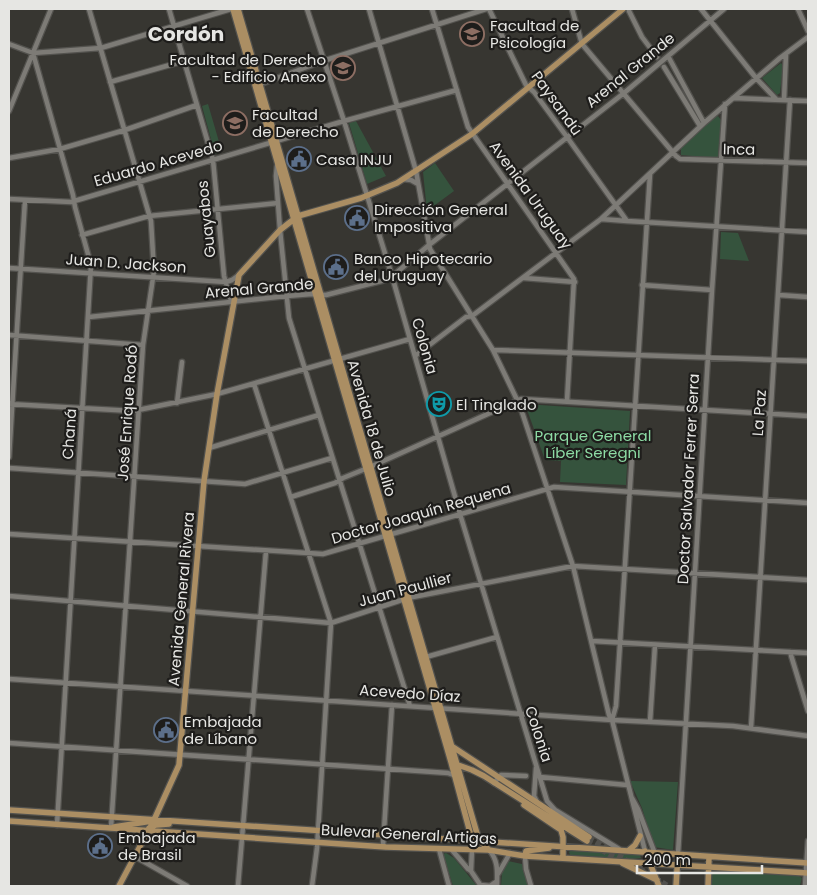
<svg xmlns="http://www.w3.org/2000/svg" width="817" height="895" font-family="Poppins,sans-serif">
<rect width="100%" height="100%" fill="#373631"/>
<!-- green -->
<path fill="#35533d" d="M781,63L783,66L780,93L777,95L762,78Z
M208,104L222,152L215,154L202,106Z
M718,116L721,120L718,157L715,158L681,155V147L715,117Z
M356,121L386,176L367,184L349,123Z
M435,163L454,191L427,211L423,172Z
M721,232L738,233L749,261L720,259Z
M525,404L630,411L626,485L560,482L561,461L545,460Z
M630,781L678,782L673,850L654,847L642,808Z
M571,850L630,854L640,855L641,858L632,859L570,855L569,852Z
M446,853L454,858L477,886H453L443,854Z
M508,861L522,864L529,886H501L502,872Z
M713,871L799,876L802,878L800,886H710L711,875Z"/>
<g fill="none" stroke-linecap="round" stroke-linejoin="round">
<!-- major-tunnel -->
<path stroke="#51504c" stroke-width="5.5" stroke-dasharray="5.5 3" stroke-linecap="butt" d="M589,837L645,872
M587,841L623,863
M655,878L668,886"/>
<defs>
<path id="minor" d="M89,9L151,221L154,271L143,345L111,828
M169,9L213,160L224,276L230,298L233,302
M307,9L344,121L392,276L460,514L547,801L555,810L619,849
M369,9L416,171L430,249L493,350L520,406L573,566L609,715L612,720L645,851
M432,9L468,127L574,279L567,401
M489,9L526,85L534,92L567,137L627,221L808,232
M572,9L582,44L676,156L680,159L808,163
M701,9L756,78L776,99
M798,9L808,31
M629,11L642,37L657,57
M9,44L33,53L101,48L231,9
M33,53L73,195L75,207L91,265L57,825
M668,56L704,123
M664,67L700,126
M110,82L184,61
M258,85L323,61L486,9
M733,98L808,101
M784,100L786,54
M9,111L51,9
M9,158L60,149L125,130L197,105
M277,166L276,176L280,230L289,318L410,706
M403,179L411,180L418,184
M9,199L71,202L344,121L457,90
M601,219L627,221
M82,235L149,216L278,203
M9,268L226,282L232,280L239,275
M524,278L575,282
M642,285L712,290
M779,295L808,297
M89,317L287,296L312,294L326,295L389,279L429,245L624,93L724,9
M9,335L143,345
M493,350L808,361
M415,356L466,317L472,316L601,219L704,123L780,58L808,37
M254,384L331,623L317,848L312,886
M177,403L182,362
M9,404L133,411L217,394L410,339
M209,448L319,415
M9,457L25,200
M9,468L245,484L332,458
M291,497L335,483L343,478L370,467L521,399L808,416
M9,534L323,554L554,487L808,503
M9,596L331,623L408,598L573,566L808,580
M592,641L808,653
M790,652L808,711
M426,657L497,637
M9,679L612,720L733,726L808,736
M612,720L616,706L650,174
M650,722L655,645
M751,728L790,100
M9,743L448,773L456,776
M536,768L534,796L537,802
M540,777L627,785
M494,783L501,775L526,776
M632,798L638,809L659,864
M383,846L392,705
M439,849L449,886
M452,850L468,869L471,871L481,886
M489,850C499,861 497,873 497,886
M678,854L712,290L725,104
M134,856L187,886
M525,856L526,869L531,886
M471,871L472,849
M498,874L510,853
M481,885L490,886L497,881
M238,886L266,551
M805,886L808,841"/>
<path id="major" d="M233,9L451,762L471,836L472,849
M238,9L478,837L480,841L489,850
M453,747L589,837
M455,764L472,770L484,776L587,841
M524,805L561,830L563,837V858
M9,810L808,863
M9,821L386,847L489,850L525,856L808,873
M114,827L152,821
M149,828L156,825L169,824
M629,850L635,845L640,836
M645,851L659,886
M525,856L526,851L549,848
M622,863L657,880
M119,886L154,820L179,765L204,481L217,394L239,275L280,230L298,216L361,198L397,183L472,134L623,9
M676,886L678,854
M708,886L709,857"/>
</defs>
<!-- minor casing -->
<use href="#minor" stroke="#53524e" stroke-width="7"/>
<!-- major casing -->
<use href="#major" stroke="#53524e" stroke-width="8"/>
<!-- minor -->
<use href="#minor" stroke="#7d7b76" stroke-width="4.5"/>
<!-- major -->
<use href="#major" stroke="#ab8e63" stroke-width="5.5"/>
</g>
<!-- icons -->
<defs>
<symbol id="university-ring" viewBox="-11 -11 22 22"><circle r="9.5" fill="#1e1d1b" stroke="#8d6e63" stroke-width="1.5"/><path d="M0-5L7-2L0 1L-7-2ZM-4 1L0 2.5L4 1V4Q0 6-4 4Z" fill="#8d6e63"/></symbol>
<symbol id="civic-ring" viewBox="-11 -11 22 22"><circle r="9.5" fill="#1e1d1b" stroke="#5c6f8a" stroke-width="1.5"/><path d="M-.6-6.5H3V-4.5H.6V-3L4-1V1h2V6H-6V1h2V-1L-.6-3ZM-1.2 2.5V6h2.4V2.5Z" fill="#5c6f8a"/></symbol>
<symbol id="theatre-ring" viewBox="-11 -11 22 22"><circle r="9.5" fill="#1e1d1b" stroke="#0f9aa8" stroke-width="1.5"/><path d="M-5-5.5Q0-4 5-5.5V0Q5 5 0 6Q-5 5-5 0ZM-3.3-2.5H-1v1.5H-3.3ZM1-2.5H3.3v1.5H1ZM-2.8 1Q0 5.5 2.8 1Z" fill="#0f9aa8"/></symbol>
</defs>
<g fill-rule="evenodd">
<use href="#university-ring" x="458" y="20" width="28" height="28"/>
<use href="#university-ring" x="329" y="54" width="28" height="28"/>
<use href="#university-ring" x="221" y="109" width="28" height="28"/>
<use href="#civic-ring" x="285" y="145" width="28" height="28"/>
<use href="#civic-ring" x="343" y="204" width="28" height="28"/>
<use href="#civic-ring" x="322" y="253" width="28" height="28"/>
<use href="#theatre-ring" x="425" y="390" width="28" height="28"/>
<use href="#civic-ring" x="152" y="716" width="28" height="28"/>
<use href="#civic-ring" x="86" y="832" width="28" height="28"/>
</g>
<g text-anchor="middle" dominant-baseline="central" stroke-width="4.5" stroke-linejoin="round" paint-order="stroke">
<!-- poi labels -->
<g font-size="15" fill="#e6e6e3" stroke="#1e1d1b" text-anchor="start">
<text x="490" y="25">Facultad de<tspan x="490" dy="17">Psicología</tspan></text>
<text x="326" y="59" text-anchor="end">Facultad de Derecho<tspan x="326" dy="17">- Edificio Anexo</tspan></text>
<text x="252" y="114">Facultad<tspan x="252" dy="17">de Derecho</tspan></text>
<text x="316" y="159">Casa INJU</text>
<text x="374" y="209">Dirección General<tspan x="374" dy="17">Impositiva</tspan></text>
<text x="354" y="258">Banco Hipotecario<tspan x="354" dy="17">del Uruguay</tspan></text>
<text x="456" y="404">El Tinglado</text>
<text x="184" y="721">Embajada<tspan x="184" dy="17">de Líbano</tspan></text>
<text x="118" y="837">Embajada<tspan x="118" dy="17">de Brasil</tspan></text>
</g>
<!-- street labels -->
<g font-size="15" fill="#e6e6e3" stroke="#1e1d1b">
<text transform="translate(630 70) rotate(-39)">Arenal Grande</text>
<text transform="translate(557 103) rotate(54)">Paysandú</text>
<text transform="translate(739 149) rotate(1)">Inca</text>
<text transform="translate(158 163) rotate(-16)">Eduardo Acevedo</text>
<text transform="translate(531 195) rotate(54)">Avenida Uruguay</text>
<text transform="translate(206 219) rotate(-96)">Guayabos</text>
<text transform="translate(126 263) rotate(4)">Juan D. Jackson</text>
<text transform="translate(259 288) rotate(-5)">Arenal Grande</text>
<text transform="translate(425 346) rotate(74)">Colonia</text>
<text transform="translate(127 413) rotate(-86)">José Enrique Rodó</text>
<text transform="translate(759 413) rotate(-86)">La Paz</text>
<text transform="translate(372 428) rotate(74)">Avenida 18 de Julio</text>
<text transform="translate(69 434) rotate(-86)">Chaná</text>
<text transform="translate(688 479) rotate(-87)">Doctor Salvador Ferrer Serra</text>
<text transform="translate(421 513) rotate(-16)">Doctor Joaquín Requena</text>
<text transform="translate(405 589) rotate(-15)">Juan Paullier</text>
<text transform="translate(181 599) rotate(-85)">Avenida General Rivera</text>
<text transform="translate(410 693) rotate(4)">Acevedo Díaz</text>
<text transform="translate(539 734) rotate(72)">Colonia</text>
<text transform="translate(409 834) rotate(3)">Bulevar General Artigas</text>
</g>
<!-- park labels -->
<g font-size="15" fill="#8ddba4" stroke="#1e1d1b">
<text x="593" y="435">Parque General<tspan x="593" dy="17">Líber Seregni</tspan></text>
</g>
<!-- district labels -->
<g font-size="20" font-weight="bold" fill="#e6e6e3" stroke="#1e1d1b">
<text x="186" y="34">Cordón</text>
</g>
</g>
<!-- border -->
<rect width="817" height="895" fill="none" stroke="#e6e6e3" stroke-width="20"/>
<!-- scale -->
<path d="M637 865v8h125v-8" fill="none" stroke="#e6e6e3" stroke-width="2.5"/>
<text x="644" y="865" font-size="15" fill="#e6e6e3" stroke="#1e1d1b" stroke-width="4" paint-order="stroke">200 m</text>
</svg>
